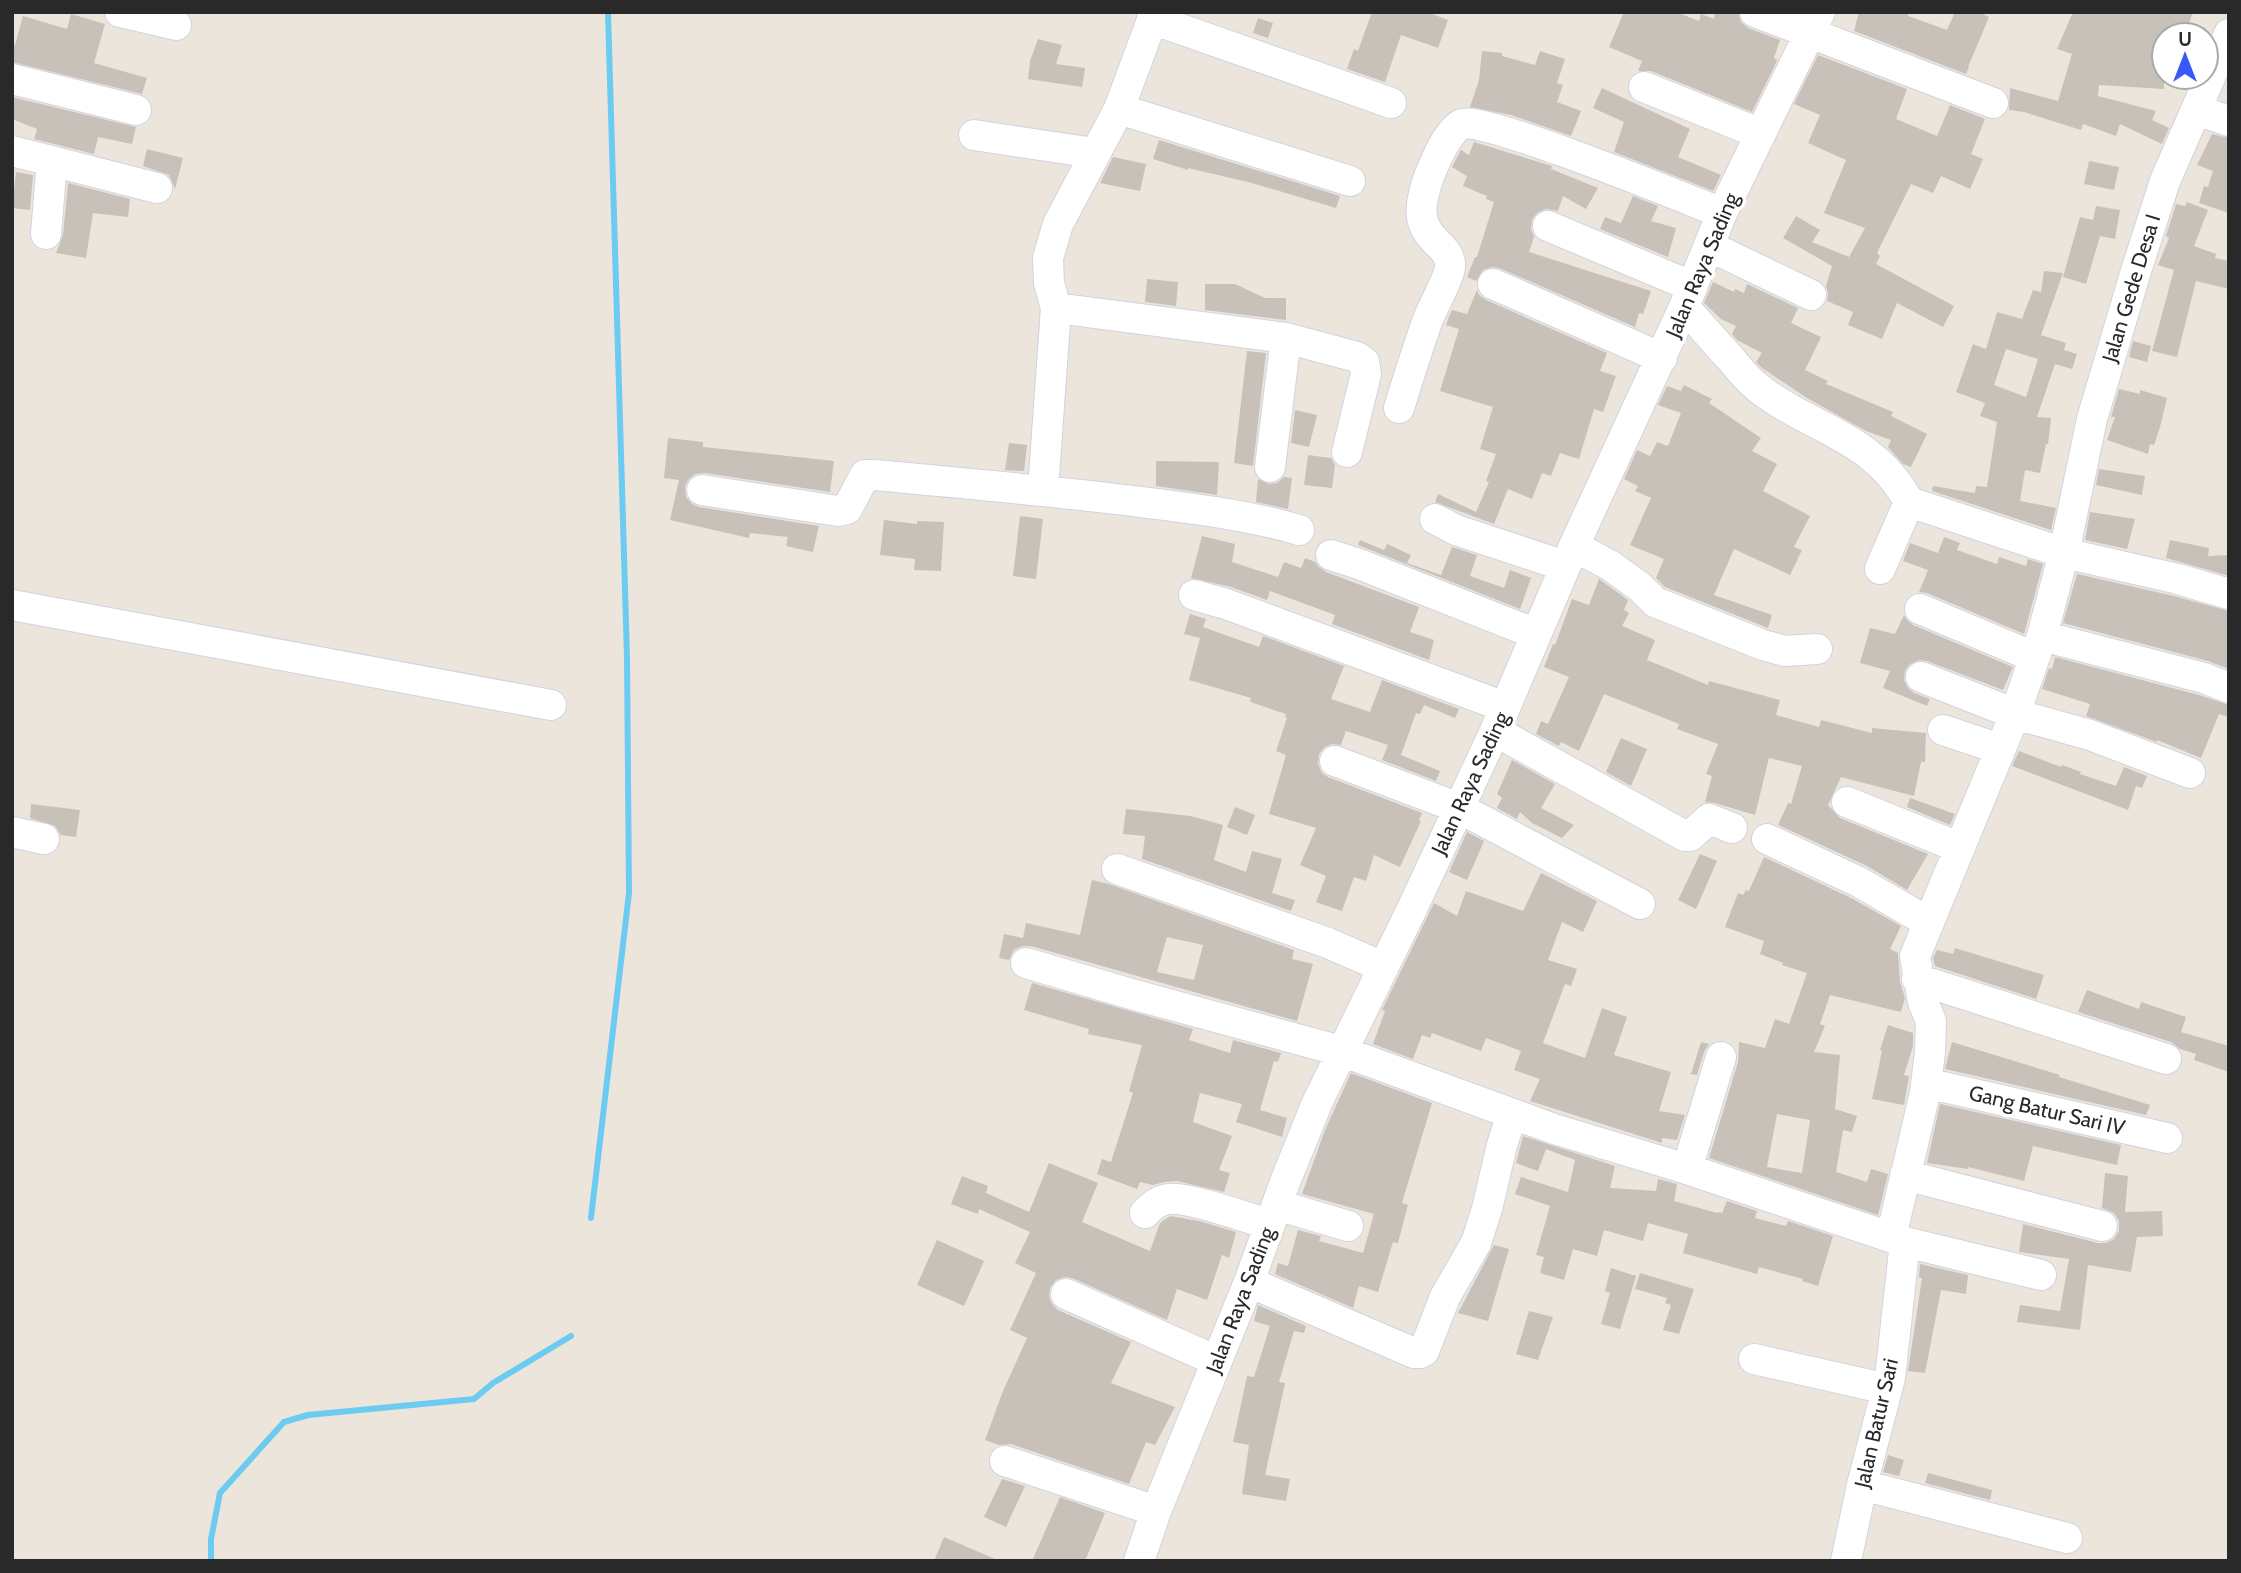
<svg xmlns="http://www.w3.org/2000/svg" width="2241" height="1573" font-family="Cabin,sans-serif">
<rect width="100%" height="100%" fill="#ece5db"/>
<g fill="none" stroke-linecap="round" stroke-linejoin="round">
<!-- stream -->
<path stroke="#6bcbf0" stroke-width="6" d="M591,1218L629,893L627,657L608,12
M211,1561V1539L220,1493L284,1422L308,1415L474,1399L493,1383L571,1336"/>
</g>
<!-- building -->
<path fill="#c7c1ba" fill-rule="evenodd" d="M1372,12H1427L1448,20L1438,48L1401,35L1385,82L1347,69L1354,49L1358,51Z
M1624,12H1676L1699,21L1701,14L1714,19L1715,12H1738L1741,22L1748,28L1780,40L1774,58L1777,60L1776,63L1752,112L1651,71H1638L1642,61L1609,47Z
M1859,12H1909L1908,16L1947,30L1955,12H1978L1989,17L1968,67H1969L1966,74L1854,31Z
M2073,12H2193L2185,35H2164V89L2099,85L2098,96L2156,111L2152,120L2169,128L2162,144L2120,124L2116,136L2083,124L2081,130L2024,112L2009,110L2010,88L2058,101L2072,54L2057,49Z
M71,14L105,24L94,63L147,78L142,94L12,62V44L15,45L23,16L67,29Z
M1258,18L1273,23L1268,38L1253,33Z
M1038,39L1062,45L1056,64L1085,68L1082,87L1028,79L1030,61Z
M1482,51L1502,53V56L1535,65L1540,51L1565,59L1557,83L1563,85L1557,102L1581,111L1571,136L1511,115L1470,107L1479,80Z
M1818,55L1907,89L1896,119L1937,136L1950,105L1985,119L1971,154L1983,159L1970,189L1941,176L1933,193L1911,184L1877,253L1880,256L1876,264L1954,306L1943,327L1897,303L1882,339L1848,325L1853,312L1827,301L1828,293L1826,286L1832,266L1783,238L1796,216L1820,230L1812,242L1849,257L1865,228L1824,213L1846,160L1808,143L1820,115L1794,104Z
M1602,88L1690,129L1678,157L1721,175L1713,191L1614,152L1624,122L1593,108Z
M12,97L136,127L132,144L98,137L94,154L34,139L37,129L12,119Z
M2212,134L2229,138V213L2199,203L2204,186L2208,187L2213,171L2197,165Z
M1159,140L1340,196L1336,208L1252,183L1188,168V170L1153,159Z
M1474,142L1552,166L1551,169L1598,188L1586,209L1563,196L1558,211L1546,209L1537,213L1532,220L1531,229L1534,237L1529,252L1651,291L1643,314L1639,313L1635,327L1499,268L1492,267L1483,270L1476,281L1467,277L1475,257H1477L1494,202L1486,199L1487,196L1463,186L1467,176L1452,167L1461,150L1469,155Z
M147,149L183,158L175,189L169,175L143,166Z
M1113,157L1146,164L1140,191L1100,183Z
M2089,161L2119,167L2114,190L2084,184Z
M16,172L33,175L30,210L12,208Z
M68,183L130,199L128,217L93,213L86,258L56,253L63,235Z
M1633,196L1658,206L1651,221L1676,228L1668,257L1600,229L1605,217L1621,223Z
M2187,202L2208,210L2194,246L2216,254L2215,258L2229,261V289L2196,281L2177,357L2152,351L2174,270L2158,265L2169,238L2166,236L2176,204L2185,206Z
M2096,206L2120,210L2115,239L2100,236L2086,284L2063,277L2080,217L2093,220Z
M2044,271L2063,273L2041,335L2066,343L2064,350L2077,354L2072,369L2055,364L2037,417L2051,418L2048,444H2046L2040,473L2025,470L2020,501L2056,508L2051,530L1932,491L1933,486L1975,493L1976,486L1987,487L1997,422L1980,416L1985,403L1956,392L1973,344L1986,349L1997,312L2022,319L2033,290L2041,292ZM2006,349L2038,359L2026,397L1994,385Z
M1147,279L1178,282L1176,306L1145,302Z
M1713,282L1734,292L1735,289L1744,293L1747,284L1798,308L1791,323L1821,337L1805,370L1828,381L1826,384L1893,412L1891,416L1927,434L1911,467L1903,464L1888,447L1891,440L1866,431L1807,398L1762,368L1756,362L1762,353L1737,340L1732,334L1736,326L1721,319L1704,303Z
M1205,284H1235L1265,298H1286V320L1205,310Z
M1477,290L1479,295L1486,300L1607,353L1600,371L1616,376L1603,412L1594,409L1579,459L1560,453L1551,476L1542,473L1532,499L1508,489L1494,524L1435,502L1438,494L1476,512L1489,482L1486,481L1496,454L1480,449L1493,407L1440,391L1459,329L1446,325L1450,314L1452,310L1467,314Z
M2133,341L2151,346L2147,362L2129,357Z
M1247,351L1266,353L1253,466L1234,463Z
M1684,385L1712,399L1709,403L1761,438L1752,451L1777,464L1763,491L1810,516L1794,547L1802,550L1790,575L1734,549L1714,595L1772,615L1768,628L1665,587L1656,578L1664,559L1630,545L1651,498L1635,491L1638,486L1624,479L1637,450L1650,456L1657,442L1668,446L1681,413L1658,405L1667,386L1681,391Z
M2119,389L2140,394V390L2167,398L2160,427L2154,445L2150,444L2148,454L2107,440L2115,417H2111Z
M1295,410L1317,415L1309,447L1291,443Z
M668,438L703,442V447L834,461L830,492L705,473L695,474L688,480L685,487L686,497L692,504L699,507L819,526L813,552L786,546L788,537L750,533L749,538L670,520L679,480L664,478Z
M1009,443L1027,445L1024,471L1005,470Z
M1308,455L1331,458L1335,465L1332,488L1304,485Z
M1156,461L1219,462L1217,495L1156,486Z
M2099,469L2145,476L2142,495L2096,485Z
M1284,477L1292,478L1288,509L1256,502L1258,479L1269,484L1277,483Z
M2090,512L2135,519L2127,549L2085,540Z
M1020,516L1043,519L1036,579L1013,576Z
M884,520L917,524V521L944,522L941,571L914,570L915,559L880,555Z
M1202,536L1235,544L1232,562L1278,577L1284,562L1301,568L1305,558L1315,562L1319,567L1326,572L1419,607L1410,632L1434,640L1429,660L1332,624L1335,615L1270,591L1267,600L1231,587L1191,578Z
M1944,537L1960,543L1957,550L1997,564L1999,557L2026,566L2028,559L2043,564L2024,634L1927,593L1919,592L1928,570L1903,561L1910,543L1938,553Z
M1360,540L1384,550L1387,544L1411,555L1407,563L1441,575L1452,547L1477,555L1470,576L1504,588L1510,570L1531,578L1520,609L1358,545Z
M2170,540L2209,548L2208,556L2229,555V576L2166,558Z
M2077,574L2174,596L2229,611V669L2208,661L2063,623Z
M1599,579L1628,600L1624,610L1629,613L1622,626L1655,640L1647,660L1708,685L1709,681L1780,700L1776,715L1819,727L1821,720L1872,733V728L1926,733L1925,762H1921L1914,796L1841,777L1828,805L1840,818L1928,854L1907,890L1867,866L1778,825L1788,803L1791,804L1802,766L1769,758L1755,815L1715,803L1705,802L1712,776L1706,774L1718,744L1677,729L1679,724L1604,694L1579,751L1561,742L1559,746L1536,734L1541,721L1548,724L1569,677L1544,667L1553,644L1555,645L1572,599L1589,605Z
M1190,614L1206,619L1203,627L1259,647L1263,636L1344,666L1331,699L1370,712L1382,680L1459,709L1455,718L1424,705L1420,714L1416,713L1401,755L1440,771L1436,781L1382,760L1388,745L1346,731L1341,745L1332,744L1325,747L1319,754L1318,764L1322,773L1328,777L1422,813L1419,820L1421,821L1400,867L1374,855L1366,881L1354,877L1342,911L1316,902L1326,876L1300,865L1316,828L1269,814L1286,755L1276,751L1287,718L1285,717L1286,714L1250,702L1251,698L1189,680L1200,638L1184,634Z
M1904,615L1907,620L1913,625L2013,667L2003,690L1927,661L1919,660L1910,664L1905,671L1904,680L1908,688L1914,693L1930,699L1927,706L1883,688L1890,671L1860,663L1870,628L1895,634Z
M2055,657L2199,695L2229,705V717L2219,714L2201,758L2157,740V742L2086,716L2090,704L2042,689L2049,668L2052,669Z
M1621,738L1647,749L1631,786L1606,772Z
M2019,751L2061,767L2062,765L2081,772L2080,774L2116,786L2124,767L2147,776L2142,788L2136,786L2128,810L2012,766Z
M1512,760L1555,784L1541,808L1574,825L1562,838L1532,823L1520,812L1517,819L1497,808L1502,798L1497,794Z
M1910,798L1955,814L1950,825L1907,807Z
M31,804L80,810L76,837L61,835L55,826L30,818Z
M1235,807L1255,815L1247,835L1227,827Z
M1126,809L1191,816L1223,825L1214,860L1246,872L1252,851L1282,859L1272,893L1295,900L1291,911L1142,859L1145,836L1123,834Z
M1467,832L1484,841L1467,880L1449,872Z
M1700,854L1717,861L1696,909L1678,900Z
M1764,857L1851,898L1901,926L1890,949L1898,953L1900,982L1905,998L1901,1012L1830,995L1820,1024L1825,1026L1814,1052L1840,1055L1835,1109L1857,1116L1852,1132L1843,1130L1836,1172L1867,1182L1871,1169L1888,1174L1878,1215L1709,1158L1738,1062L1739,1042L1765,1048L1775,1019L1789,1024L1807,973L1782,965L1783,963L1760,954L1764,941L1725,927L1738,893L1743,895L1746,890L1749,891ZM1777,1114L1810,1120L1802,1173L1767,1167Z
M1541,873L1597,901L1583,932L1562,922L1548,960L1577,969L1571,986L1565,984L1543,1043L1585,1058L1602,1008L1627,1017L1614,1055L1671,1072L1659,1111L1685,1115L1677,1140L1662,1138V1143L1530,1101L1540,1079L1514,1070L1521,1051L1486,1038L1481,1051L1432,1033L1430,1038L1422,1035L1413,1059L1373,1044L1385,1011L1382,1010L1434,903L1457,916L1466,891L1523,911Z
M1092,880L1109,884L1294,950L1292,959L1313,964L1297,1021L1031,946H1023L1014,950L1009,960L999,958L1004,934L1023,938L1026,923L1080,935ZM1167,937L1203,945L1194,980L1157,972Z
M1955,948L2044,975L2036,999L1935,966L1933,958L1937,950L1953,954Z
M1032,983L1193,1029L1189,1040L1230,1053L1233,1040L1281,1053L1278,1062L1274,1061L1260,1110L1287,1118L1282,1137L1236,1122L1242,1104L1200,1093L1193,1122L1232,1136L1219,1170L1230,1173L1224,1192L1177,1181L1164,1182L1153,1185L1140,1182L1137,1189L1097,1174L1102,1159L1111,1162L1133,1093L1129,1091L1142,1045L1088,1034L1089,1029L1024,1010Z
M2087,990L2139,1009L2141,1002L2186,1017L2181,1032L2229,1046V1072L2194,1060L2196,1054L2180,1049L2171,1042L2078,1012Z
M1888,1025L1913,1033V1046L1904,1075L1909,1076L1904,1105L1872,1099L1882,1051L1880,1050Z
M1701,1042L1709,1044L1704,1052L1697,1075L1691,1074Z
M1952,1042L2060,1075L2059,1077L2150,1105L2146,1115L1945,1069Z
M1351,1073L1432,1103L1402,1203L1408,1205L1398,1243L1393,1242L1378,1292L1359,1286L1353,1308L1275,1274L1278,1263L1288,1266L1298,1230L1321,1236L1319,1241L1363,1253L1374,1214L1302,1194L1325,1130Z
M1940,1104L2121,1145L2117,1165L2033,1146L2024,1181L1968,1167V1169L1927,1163Z
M1523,1136L1615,1166L1610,1188L1656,1191L1658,1179L1677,1184L1674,1201L1717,1213L1718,1212L1722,1213L1727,1201L1757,1211L1755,1218L1786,1226L1788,1221L1833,1236L1818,1286L1802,1281L1803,1279L1759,1267L1757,1274L1683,1253L1688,1234L1648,1223L1643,1241L1604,1230L1597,1256L1573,1249L1564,1280L1540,1273L1544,1257L1536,1255L1550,1206L1515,1194L1521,1177L1568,1192L1575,1160L1546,1149L1538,1171L1516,1163Z
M1049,1163L1098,1183L1082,1222L1150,1251L1160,1223L1170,1216L1199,1221L1236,1232L1229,1258L1222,1255L1207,1300L1177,1289L1167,1320L1072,1278L1065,1277L1056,1280L1050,1288L1049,1297L1052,1304L1058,1310L1131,1342L1111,1383L1175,1407L1155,1445L1146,1442L1129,1484L1011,1444L999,1445L985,1440L1003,1391L1027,1338L1010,1330L1036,1273L1015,1263L1030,1232L979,1209L978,1214L951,1204L962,1176L988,1186L986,1193L1029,1212Z
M2105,1173L2128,1176L2125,1212L2162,1211L2163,1236L2137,1237L2131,1272L2088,1265L2080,1330L2017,1322L2020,1305L2060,1311L2069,1259L2019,1252L2023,1224L2098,1243H2106L2114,1239L2119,1231V1221L2114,1213L2102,1208Z
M937,1240L984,1261L964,1306L917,1285Z
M1494,1245L1509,1249L1488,1321L1458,1313Z
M1920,1264L1968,1275L1966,1294L1941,1290L1925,1373L1908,1371L1922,1278H1919Z
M1611,1268L1636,1276L1620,1329L1601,1324L1610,1293L1605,1291Z
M1640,1273L1694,1289L1679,1334L1663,1330L1671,1305L1665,1303L1667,1298L1635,1289Z
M1258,1305L1306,1326L1304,1333L1294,1331L1279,1382L1285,1383L1265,1475L1290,1479L1286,1501L1242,1494L1249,1445L1233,1442L1247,1376L1254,1377L1270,1326L1254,1321Z
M1529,1311L1553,1317L1538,1360L1516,1354Z
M1888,1455L1904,1460L1899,1476L1883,1472Z
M1928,1473L1992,1490L1990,1500L1925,1483Z
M1002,1479L1025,1486L1006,1527L984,1517Z
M1060,1497L1105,1513L1085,1561H1032Z
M944,1537L1000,1561H934Z"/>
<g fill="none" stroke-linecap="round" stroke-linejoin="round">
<defs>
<path id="minor" d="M120,12L176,25
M1755,12L1993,103
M1152,19L1391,103
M12,79L136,110
M1644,87L1761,134
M1119,109L1350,181
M2197,110L2229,121
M974,135L1094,153
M12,151L157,188
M1548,226L1691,286
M46,234L52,161
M1709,246L1811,295
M1493,284L1662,358
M1684,307C1700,324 1715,342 1731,359C1739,369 1747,379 1757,387C1811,430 1873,435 1909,502L2064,553L2178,579L2229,594
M1056,308L1286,338L1357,357L1364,362L1366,374L1347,452
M1399,408C1408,379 1417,350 1427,322C1432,308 1448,280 1450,268C1453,241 1411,242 1424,193C1428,176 1446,131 1462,124C1482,115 1689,200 1722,213
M1270,467L1286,338
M702,490L838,511L847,509L865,475H874C963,483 1052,491 1141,502C1194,509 1248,515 1299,530
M1043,490L1056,308L1049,283L1048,258L1058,224L1119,109L1155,12
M1435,519L1456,530L1565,566
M1574,546L1611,566L1640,587L1655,602L1763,645L1785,651L1817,649
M1331,555L1359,564L1536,634
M1880,569L1909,502
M1194,595L1226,604L1505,707
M12,605L551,705
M1920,609L2034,657
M2042,636L2204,678L2229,688
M1921,677L2015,714L2090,735L2190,773
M1943,730L2000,749
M1495,731L1685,836H1690L1709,819L1732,828
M1335,761L1459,808L1640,904
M1847,802L1958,847
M12,832L44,839
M1767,839L1859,882L1928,922
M1117,869L1328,943L1383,967
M1026,963L1131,994L1341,1051L1554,1129L1687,1169L1905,1242L2041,1275
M1917,979L2166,1059
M1926,1083L2167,1138
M1687,1169L1721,1057
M1905,1175L2102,1226
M1277,1205L1348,1226
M1145,1213C1152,1205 1158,1201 1168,1199C1187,1196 1249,1218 1270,1225
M1891,1237L1925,1093L1930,1052L1931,1021L1923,1002L1915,956L2015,714L2042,636L2064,553L2092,419L2136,271L2165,181L2229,34
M1249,1282L1414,1353H1420L1424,1351L1445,1297L1476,1243L1487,1209L1502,1145L1512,1114
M1066,1294L1217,1361
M1754,1359L1887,1389
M1005,1461L1156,1511
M1862,1485L2067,1538
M1139,1561L1156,1511L1249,1282L1285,1182L1317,1103L1411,911L1495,731L1574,546L1684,307L1722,213L1820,12
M1846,1561L1862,1485L1890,1378L1905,1242"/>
</defs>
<!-- minor casing -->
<use href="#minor" stroke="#d0d3e2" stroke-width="32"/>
<!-- minor -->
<use href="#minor" stroke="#fff" stroke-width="30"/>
</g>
<g text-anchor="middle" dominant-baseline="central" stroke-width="7" stroke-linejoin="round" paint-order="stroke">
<!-- street labels -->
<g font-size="21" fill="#292929" stroke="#fff">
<text transform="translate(1702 265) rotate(-67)">Jalan Raya Sading</text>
<text transform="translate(2131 288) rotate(-73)">Jalan Gede Desa I</text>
<text transform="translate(1470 783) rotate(-65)">Jalan Raya Sading</text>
<text transform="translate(2047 1110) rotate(13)">Gang Batur Sari IV</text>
<text transform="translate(1240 1300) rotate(-69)">Jalan Raya Sading</text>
<text transform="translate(1876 1423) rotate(-77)">Jalan Batur Sari</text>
</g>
</g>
<!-- border -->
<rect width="2241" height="1573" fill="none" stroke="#292929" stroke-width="28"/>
<!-- north arrow -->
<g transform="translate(2185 56)"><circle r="33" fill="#ffffff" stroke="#a9a9a9" stroke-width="2"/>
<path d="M0-5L12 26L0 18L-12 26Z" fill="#3759fc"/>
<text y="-10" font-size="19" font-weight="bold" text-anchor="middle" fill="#292929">U</text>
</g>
</svg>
